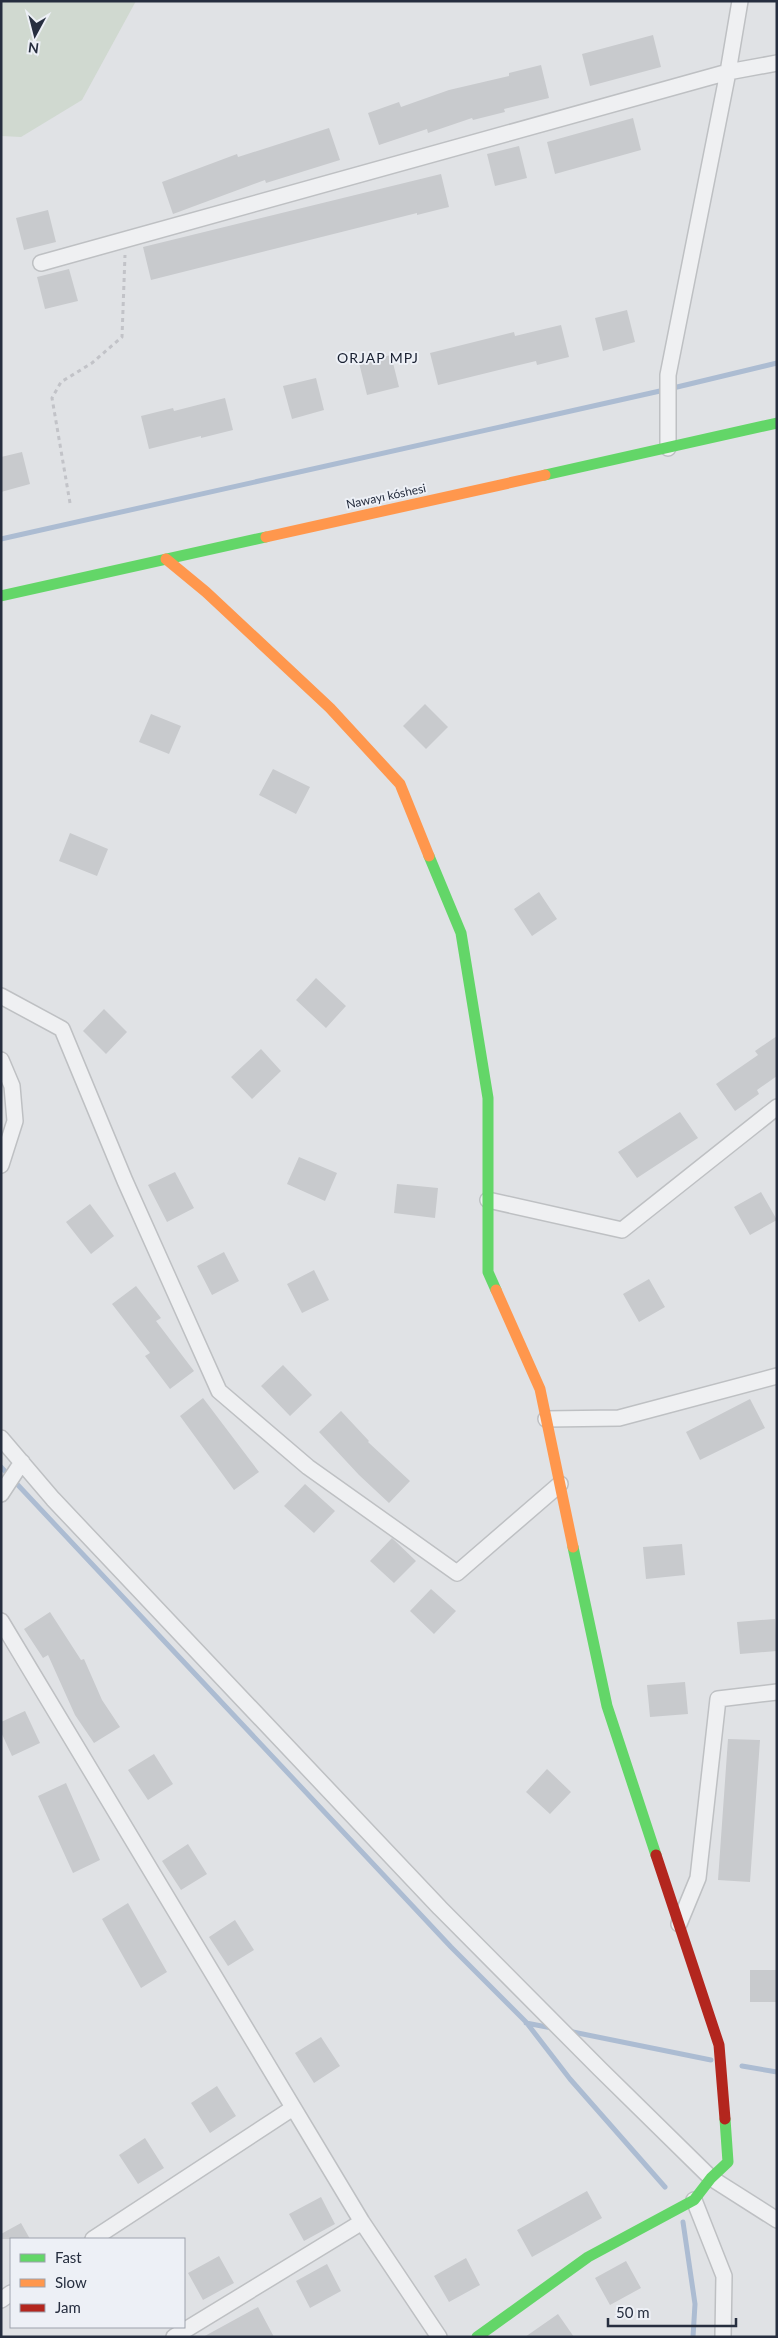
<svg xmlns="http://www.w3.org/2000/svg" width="778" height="2338" font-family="Lato,sans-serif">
<rect width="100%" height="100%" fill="#e0e2e5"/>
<!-- green -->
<path fill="#d0d9d0" d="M1,1H136L82,100L21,137L1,136Z"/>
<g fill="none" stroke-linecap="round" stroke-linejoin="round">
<!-- stream -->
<path stroke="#acbcd2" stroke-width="5" d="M673,388L777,363
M1,539L660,391
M1,1467L451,1947L526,2022L570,2079L665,2187
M526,2023L552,2028
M568,2031L711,2060
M742,2066L777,2072
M683,2222L695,2304L693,2337"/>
</g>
<!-- building -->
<path fill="#c8cacd" d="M653,35L661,67L590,86L582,54Z
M541,65L549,98L504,109L505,112L473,120L472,118L428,133L427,129L379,145L368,113L399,102L401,107L449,90L509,76V73Z
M633,118L641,150L555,174L547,142Z
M329,128L340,160L266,183L265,180L173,214L162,182L237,154L238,157Z
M519,146L527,178L495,186L487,154Z
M441,174L449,207L417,215V213L151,280L143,247Z
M48,210L56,242L24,250L16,218Z
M69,269L78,301L45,309L37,277Z
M627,310L635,342L603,351L595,318Z
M561,325L569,357L537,365L536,361L438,385L430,353L514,332L515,336Z
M391,355L399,387L367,395L359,363Z
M316,378L324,410L292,419L283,386Z
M225,398L233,430L201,438V436L149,449L141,416L173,408L174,411Z
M22,452L30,484L1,492V457Z
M425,704L448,727L426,749L403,726Z
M151,714L181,726L169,754L139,742Z
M273,769L310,787L296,814L259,795Z
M70,833L108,849L97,876L59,861Z
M539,892L557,919L532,936L514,909Z
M316,978L346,1006L326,1028L296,1000Z
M104,1009L127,1032L106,1054L83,1031Z
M777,1036V1076L757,1090L759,1094L735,1111L716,1084L758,1055L755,1051Z
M261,1049L281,1071L252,1099L231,1077Z
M680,1112L698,1138L637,1178L618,1152Z
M299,1157L337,1173L325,1201L287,1184Z
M175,1172L194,1208L167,1222L148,1185Z
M397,1184L438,1188L435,1218L394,1213Z
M761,1192L777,1220L750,1235L734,1207Z
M90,1204L114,1236L91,1254L66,1222Z
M224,1252L239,1281L212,1295L197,1266Z
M314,1270L329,1300L302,1313L287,1284Z
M649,1279L665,1307L639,1322L623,1294Z
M136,1286L161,1318L156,1321L194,1371L170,1389L145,1356L150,1353L112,1304Z
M283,1365L312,1395L290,1416L261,1386Z
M203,1398L259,1472L234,1490L180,1416Z
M750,1399L765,1428L700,1460L686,1432Z
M341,1411L369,1441L368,1442L410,1481L389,1503L359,1475L319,1432Z
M305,1484L335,1511L314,1533L284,1506Z
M392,1538L416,1561L394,1583L370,1561Z
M682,1544L685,1575L646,1579L643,1547Z
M431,1589L456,1611L434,1634L410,1611Z
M50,1612L81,1660L84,1659L102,1700L120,1727L94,1743L75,1715L48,1655L43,1658L24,1629Z
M775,1619L777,1651L740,1654L737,1622Z
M685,1682L688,1714L650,1717L647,1685Z
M25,1711L40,1743L12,1756L1,1732V1722Z
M728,1739L760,1740L750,1882L718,1880Z
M154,1754L173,1784L148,1800L128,1770Z
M547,1769L571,1792L550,1814L526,1792Z
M66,1783L100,1860L73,1873L38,1796Z
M188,1844L207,1874L181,1890L162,1861Z
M128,1903L167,1972L141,1988L102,1919Z
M235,1920L254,1950L228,1966L209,1937Z
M750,1970H777V2002H750Z
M321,2037L340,2066L314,2083L295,2053Z
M217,2086L236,2116L210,2133L191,2103Z
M145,2138L164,2168L138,2184L119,2155Z
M587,2191L602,2218L532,2257L517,2230Z
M321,2197L335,2224L304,2241L289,2214Z
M21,2223L30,2239H1V2234Z
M219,2256L234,2283L203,2300L188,2273Z
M466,2258L480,2285L449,2302L434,2276Z
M626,2261L641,2288L610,2305L595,2278Z
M327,2264L341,2291L310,2308L296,2281Z
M258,2307L274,2337H203Z
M558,2314L574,2337H525Z"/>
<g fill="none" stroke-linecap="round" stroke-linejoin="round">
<defs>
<path id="street" d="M41,263L728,72L777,63
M668,448V375L728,72L740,1
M1,996L62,1029L125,1181L219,1391L308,1467L457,1573L560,1484
M1,1060L12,1086L15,1121L1,1165
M488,1200L622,1230L777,1107
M546,1419L619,1418L777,1376
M1,1438L53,1499L440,1908L600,2069L711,2178L777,2220
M1,1494L22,1462
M1,1621L362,2222L439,2337
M679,1924L698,1878L718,1699L777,1692
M694,2200L724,2276L723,2337
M93,2239L293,2108
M1,2300L11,2293
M174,2337L362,2222"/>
</defs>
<!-- street casing -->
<use href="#street" stroke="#bec0c3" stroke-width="18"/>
<!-- path -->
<path stroke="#c2c3c8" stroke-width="3" stroke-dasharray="4 4" stroke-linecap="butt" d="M70,503L52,398L61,382L92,363L122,337L125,255"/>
<!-- street -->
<use href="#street" stroke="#eff0f2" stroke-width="15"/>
<!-- fast -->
<path stroke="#63d668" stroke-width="11" d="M545,475L777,423
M1,596L266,537
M429,856L461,933L488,1098V1272L496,1290
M573,1547L607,1706L656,1855
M477,2337L588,2257L694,2200L711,2178L728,2162L725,2119"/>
<!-- slow -->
<path stroke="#ff974d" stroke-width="11" d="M266,537L545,475
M166,559L206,592L330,708L400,784L429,856
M496,1290L540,1389L573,1547"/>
<!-- jam -->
<path stroke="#b3261e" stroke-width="11" d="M656,1855L719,2045L725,2119"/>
</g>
<g text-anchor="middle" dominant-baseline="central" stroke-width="4" stroke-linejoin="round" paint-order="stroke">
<!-- street labels -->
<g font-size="12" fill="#262e3f" stroke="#edf0f6">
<text transform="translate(386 496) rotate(-12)">Nawayı kóshesi</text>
</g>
<!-- neighbourhood labels -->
<g font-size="14" letter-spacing="1" fill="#181f30" stroke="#edf0f6">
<text x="378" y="357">ORJAP MPJ</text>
</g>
</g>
<!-- border -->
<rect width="778" height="2338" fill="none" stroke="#262e3f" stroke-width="5"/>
<!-- legend -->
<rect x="10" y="2238" width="175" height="90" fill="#edf0f6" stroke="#9da2ad"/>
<rect x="20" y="2254" width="25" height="8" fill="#63d668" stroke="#9da2ad"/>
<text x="55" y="2263" font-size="15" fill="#262e3f">Fast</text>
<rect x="20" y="2279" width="25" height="8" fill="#ff974d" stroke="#9da2ad"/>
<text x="55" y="2288" font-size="15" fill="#262e3f">Slow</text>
<rect x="20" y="2304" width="25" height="8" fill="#b3261e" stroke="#9da2ad"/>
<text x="55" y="2313" font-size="15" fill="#262e3f">Jam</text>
<!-- north arrow -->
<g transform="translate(35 35) rotate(187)" stroke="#edf0f6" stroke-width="4" paint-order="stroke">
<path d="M0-4L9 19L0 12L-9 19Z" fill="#262e3f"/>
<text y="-8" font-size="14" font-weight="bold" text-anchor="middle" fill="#262e3f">N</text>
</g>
<!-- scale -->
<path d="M608 2318v8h128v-8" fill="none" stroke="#262e3f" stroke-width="2.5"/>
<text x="616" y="2318" font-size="15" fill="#262e3f" stroke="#edf0f6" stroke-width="4" paint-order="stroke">50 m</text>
</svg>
